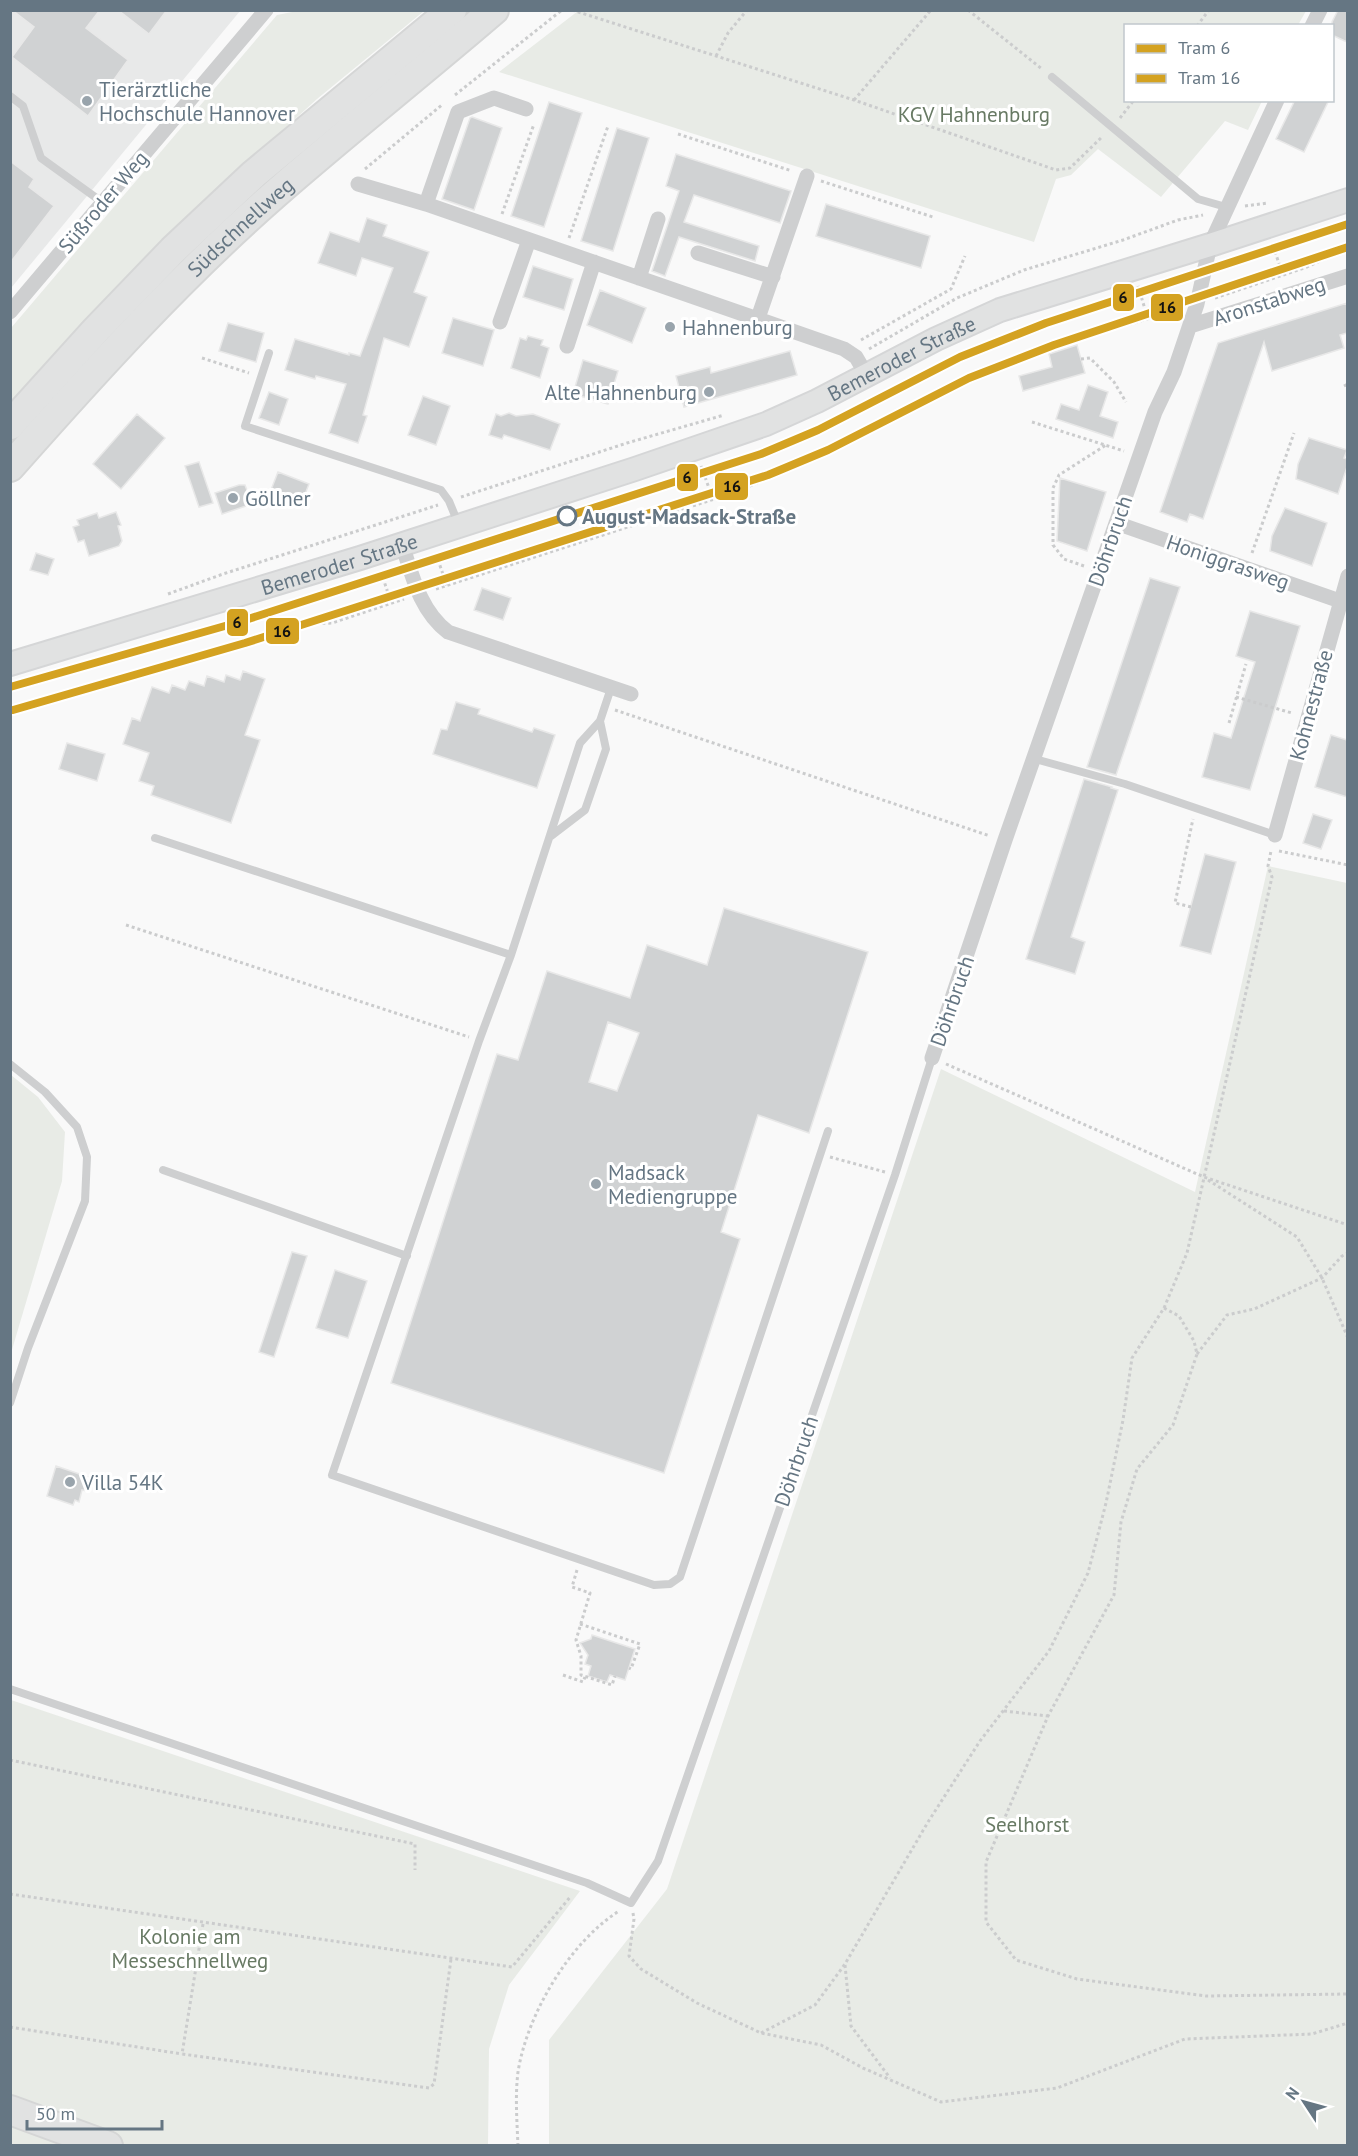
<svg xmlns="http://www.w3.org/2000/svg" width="1358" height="2156" font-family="'PT Sans',sans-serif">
<rect width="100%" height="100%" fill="#f9f9f9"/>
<!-- built -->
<path fill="#e8e9e9" d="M11,11H240L11,288Z"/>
<!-- green -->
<path fill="#e8ebe6" d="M302,10L424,11L317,99L195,210L107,297L11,402V328L277,15Z
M578,11H1306L1298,25L1126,26V100L1262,101L1248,130L1225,121L1161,197L1098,149L1071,175L1056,179L1034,242L499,72Z
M1268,866L1347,883V2145H549V2040L667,1889L941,1069L1195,1192Z
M11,1075L38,1097L65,1132L62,1181L11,1353Z
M11,1700L580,1891L509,1985L489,2049L488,2145L11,2146Z"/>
<!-- building -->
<path fill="#d0d2d3" stroke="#e8e8e8" stroke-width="1.5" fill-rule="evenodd" d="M12,10H100L86,28L128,60L88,116L12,57L34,27Z
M118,10H167L149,34Z
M1338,10H1347V42L1332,35V22Z
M1295,100H1329L1304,152L1276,139Z
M549,102L582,113L544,227L511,216Z
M472,117L502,128L474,210L442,199L470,118Z
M617,128L649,138L613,251L581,241Z
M676,154L791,191L780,223L694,195L684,222L759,246L755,261L679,237L665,276L652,271L679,191L666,186Z
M10,161L34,179L29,187L54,206L10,263Z
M826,204L930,236L921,268L816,236Z
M367,218L387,225L383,236L429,252L414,292L427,297L409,347L384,338L363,415L367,416L358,443L329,433L346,384L316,376L315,379L285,370L295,339L349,355V353L360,356L393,268L362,258L356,276L318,263L330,232L359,242Z
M533,266L573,279L564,310L523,297Z
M600,290L646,308L632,343L587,325Z
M1347,303V333L1340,335L1344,348L1272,371L1264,342L1203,519L1190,514L1187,522L1160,512L1218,343Z
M453,318L494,330L483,366L442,353Z
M228,323L264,333L256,362L219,351Z
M528,336L543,340L541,345L549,348L540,378L511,368L520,338L526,340Z
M1077,345L1085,373L1023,391L1019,376L1052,367L1049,354Z
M790,351L797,375L684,407L676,376L710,367L711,373Z
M583,360L618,371L608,404L573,394Z
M1088,385L1108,392L1100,416L1118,422L1113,438L1056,419L1061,404L1079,410Z
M269,392L288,399L279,425L259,418Z
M423,396L450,406L436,445L408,435Z
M509,413L516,416L533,414L560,424L550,450L504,435L502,439L489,435L496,414L501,416Z
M137,414L165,438L121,489L93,464Z
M1309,438L1347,450L1344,458L1347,459V467L1338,494L1296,479L1298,464Z
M199,462L213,503L199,507L185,466Z
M278,472L309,484L300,507L269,495Z
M1060,478L1106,492L1087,551L1057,541Z
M239,485H245L252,504L222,514L215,493Z
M1285,508L1327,523L1312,566L1270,551L1272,536Z
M116,512L121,525L118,526L122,541L119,546L89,556L84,540L78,542L73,527L79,525L77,520L97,513L99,518Z
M36,553L54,559L48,575L30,570Z
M1150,578L1180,587L1116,775L1087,767Z
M482,588L511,598L503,620L474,610Z
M1250,611L1300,626L1250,790L1202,777L1214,733L1231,738L1255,662L1236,656Z
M243,671L265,679L245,735L260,740L231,823L151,795L154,786L139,781L149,753L123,744L132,718L140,721L152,687L169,693L172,685L185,690L189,681L204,686L207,676L224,682L226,675L240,680Z
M456,702L480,709L478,714L532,732L534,728L555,735L537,788L433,754L441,729L447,730Z
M1331,735L1347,740V797L1315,787Z
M67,743L105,754L97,781L59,769Z
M1084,779L1112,787L1111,788L1118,790L1071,937L1085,942L1075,974L1026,959Z
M1313,814L1332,820L1321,849L1303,843Z
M1205,854L1236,862L1211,954L1180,946Z
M724,908L868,952L809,1133L758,1115L721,1232L740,1239L664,1473L391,1383L497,1054L518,1060L547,971L630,998L647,945L707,965ZM608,1022L639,1033L617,1091L589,1082Z
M292,1252L307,1256L274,1357L259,1352Z
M335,1270L367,1281L348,1338L316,1328Z
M56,1466L91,1478L87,1491L82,1490L79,1502L75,1500L73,1505L47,1496Z
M592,1635L635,1649L625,1680L610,1675L607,1682L588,1676L591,1666L585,1664L588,1655L580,1643L591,1639Z"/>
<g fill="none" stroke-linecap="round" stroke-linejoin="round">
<defs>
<g id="secondary">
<path id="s1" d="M10,664L360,558L635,469L766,424L817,401L936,339L1000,310L1210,245L1348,200"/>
</g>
<g id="highway">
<path d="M10,425L96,330L173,250L254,174L452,10"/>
<path id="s2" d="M10,467C94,372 180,277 275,194C347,131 422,72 494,10"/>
<path d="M10,2110L108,2146"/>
</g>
</defs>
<!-- secondary casing -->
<use href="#secondary" stroke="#d5d6d7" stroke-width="26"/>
<!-- highway casing -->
<use href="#highway" stroke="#d5d6d6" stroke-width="32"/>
<!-- path -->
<path stroke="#cbcccd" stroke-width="3" stroke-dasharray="3 3" stroke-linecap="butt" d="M572,10L854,100L1056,170L1070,168L1103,136
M968,10L1042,69
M1197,26L1209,10
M716,56L728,33L747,10
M455,95L562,10
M854,100L931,10
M1120,118L1134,100
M678,134L792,171
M365,169L443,104
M821,181L933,217
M1245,206L1268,203
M502,214L534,124
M569,238L608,126
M1273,246L1283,275
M1138,286L1148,319
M1215,298L1307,267L1348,248
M861,340L951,289L965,256
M869,349L957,298L1024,270L1123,240L1178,220L1203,215
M202,358L249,373
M1081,359L1090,358L1114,382L1126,402
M1344,386L1348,384
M1032,422L1124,451
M701,466L713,499
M461,497L627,443L724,415
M678,501L710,491
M1252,553L1294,433
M436,554L447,586
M1084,566L1064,559L1053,545V488L1059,475L1106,445
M381,572L391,602
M445,580L499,561
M436,589L736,492L803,463L987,370L1086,333L1117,328L1177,310
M168,594L223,574L438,505
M1236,697L1292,713
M10,708L306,624L332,623L404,599
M615,710L990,836
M1229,723L1246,664
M1279,851L1348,865
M1191,907L1175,903L1193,819
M126,925L469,1037
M946,1064L1204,1177L1348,1225
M830,1157L885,1172
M1208,1180L1297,1237L1322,1278L1348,1338
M1164,1308L1179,1316L1194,1341L1197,1354L1173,1425L1137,1469L1121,1522L1114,1595L1048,1716L986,1862V1922L1016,1960L1077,1979L1206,1996L1348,1994
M1197,1354L1227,1315L1254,1309L1322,1278L1342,1256L1348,1253
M577,1570L572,1587L590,1593L576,1640L581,1656V1675L612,1685L615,1676
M580,1624L640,1644L631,1669L629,1668
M563,1675L583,1682L585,1677
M1004,1711L1048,1716
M10,1760L415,1844V1870
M10,1894L512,1967L571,1896
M633,1913L634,1919L629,1956L641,1969L697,2003L761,2033L821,2045L863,2068L941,2102L1057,2088L1185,2039L1312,2034L1348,2023
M203,1924L182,2054L429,2088L434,2084L451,1959
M845,1965L851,2026L890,2078
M10,2027L182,2054
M761,2033L815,2005L845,1964L928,1822L980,1741L1049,1651L1088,1573L1106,1503L1123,1420L1132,1358L1164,1308L1187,1253L1272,877L1268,866L1271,851
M518,2146C517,2121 515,2096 518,2072C527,2014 570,1942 619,1911"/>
<!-- lane -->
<path stroke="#cecfd0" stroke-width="8" d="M1052,77L1198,199L1226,207
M10,96L23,106L41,158L102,202
M269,353L245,426L441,490L449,501L458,523
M611,688L600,721L580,743L511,955L479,1041L332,1475L654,1585L670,1584L680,1577L828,1131
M1035,759L1125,784L1275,835
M551,836L585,810L606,749L600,721
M155,838L511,955
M10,1064L45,1092L77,1127L87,1157L85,1201L28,1348L10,1403
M163,1170L407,1256
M10,1689L587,1883L631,1903L658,1861L895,1175L932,1058"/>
<!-- street -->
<path stroke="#cecfd0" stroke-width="15" d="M1312,26L1320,10
M526,109L494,98L458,112L426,204L844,349L856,357L867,376
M358,184L426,204
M698,253L773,277
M639,278L658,219
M10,312L266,10
M758,318L807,176
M500,322L529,240
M1190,326L1348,276
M567,346L594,262
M1116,523L1340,601
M402,544C412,575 420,611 448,632L631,694
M1275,835L1348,576
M932,1058L1005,840L1155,412L1174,372L1197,304L1210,245L1277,100"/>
<!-- secondary -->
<use href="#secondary" stroke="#e1e2e2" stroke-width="22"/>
<!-- highway -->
<use href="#highway" stroke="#e1e2e2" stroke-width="28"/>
<defs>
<path id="tram-1" d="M10,687L239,622L761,454L818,430L960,357L1046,323L1348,224"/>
<path id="tram-2" d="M13,710L245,643L768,475L828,450L969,378L1054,345L1348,247"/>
</defs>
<!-- tram-1 casing -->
<use href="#tram-1" stroke="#fff" stroke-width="12"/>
<!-- tram-2 casing -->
<use href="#tram-2" stroke="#fff" stroke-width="12"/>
<!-- tram-1 -->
<use href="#tram-1" stroke="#d4a221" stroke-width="8"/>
<!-- tram-2 -->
<use href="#tram-2" stroke="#d4a221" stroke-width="8"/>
</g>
<!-- markers -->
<g fill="#99a4ac" stroke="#fff" stroke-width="2">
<circle cx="87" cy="101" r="6"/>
<circle cx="670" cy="327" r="6"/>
<circle cx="709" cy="392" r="6"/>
<circle cx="233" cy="498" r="6"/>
<circle cx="596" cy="1184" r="6"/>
<circle cx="70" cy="1482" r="6"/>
</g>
<circle fill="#fff" stroke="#657683" stroke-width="3" cx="567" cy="516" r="9"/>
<g text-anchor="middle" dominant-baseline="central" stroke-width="6" stroke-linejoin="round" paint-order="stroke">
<!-- poi labels -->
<g font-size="21" fill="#657683" stroke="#fff" text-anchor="start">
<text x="99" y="89">Tierärztliche<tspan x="99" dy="24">Hochschule Hannover</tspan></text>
<text x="682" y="327">Hahnenburg</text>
<text x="697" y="392" text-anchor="end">Alte Hahnenburg</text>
<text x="245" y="498">Göllner</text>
<text x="608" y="1172">Madsack<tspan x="608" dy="24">Mediengruppe</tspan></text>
<text x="82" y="1482">Villa 54K</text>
</g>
<!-- park labels -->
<g font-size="21" fill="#687a64" stroke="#fff">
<text x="974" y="114">KGV Hahnenburg</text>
<text x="1027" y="1824">Seelhorst</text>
<text x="190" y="1936">Kolonie am<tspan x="190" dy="24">Messeschnellweg</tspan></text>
</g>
<!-- street labels -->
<g font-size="21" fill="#657683" stroke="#fff">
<text transform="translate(103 202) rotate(-50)">Süßroder Weg</text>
<text stroke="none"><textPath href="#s2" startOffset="333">Südschnellweg</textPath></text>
<text transform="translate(1269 301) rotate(-18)">Aronstabweg</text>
<text stroke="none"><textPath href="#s1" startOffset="944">Bemeroder Straße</textPath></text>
<text transform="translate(1110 541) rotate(-71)">Döhrbruch</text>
<text transform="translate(1228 562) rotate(19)">Honiggrasweg</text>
<text stroke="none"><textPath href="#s1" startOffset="344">Bemeroder Straße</textPath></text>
<text transform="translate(1311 705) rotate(-75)">Kohnestraße</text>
<text transform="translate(952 1001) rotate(-71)">Döhrbruch</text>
<text transform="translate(796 1461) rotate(-71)">Döhrbruch</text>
</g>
<!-- stop labels -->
<g font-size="21" font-weight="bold" fill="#657683" stroke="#fff" text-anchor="start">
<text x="582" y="516">August-Madsack-Straße</text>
</g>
</g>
<g stroke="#fff" stroke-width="2">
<rect x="1112" y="283" width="23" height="29" rx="6" fill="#d4a221"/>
<rect x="1150" y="293" width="34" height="29" rx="6" fill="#d4a221"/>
<rect x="676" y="463" width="23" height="29" rx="6" fill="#d4a221"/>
<rect x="714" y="472" width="35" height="29" rx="6" fill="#d4a221"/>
<rect x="226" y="608" width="23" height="29" rx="6" fill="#d4a221"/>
<rect x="265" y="617" width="35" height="28" rx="6" fill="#d4a221"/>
</g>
<g font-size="16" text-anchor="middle" font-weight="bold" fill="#111">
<text x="1123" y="303">6</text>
<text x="1167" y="313">16</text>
<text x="687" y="483">6</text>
<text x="732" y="492">16</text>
<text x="237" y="628">6</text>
<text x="282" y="637">16</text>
</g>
<!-- border -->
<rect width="1358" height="2156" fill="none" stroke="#657683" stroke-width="24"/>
<!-- legend -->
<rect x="1124" y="24" width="210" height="78" fill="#ffffff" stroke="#c1c8cd" stroke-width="1.5"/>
<rect x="1136" y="44" width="30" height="9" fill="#d4a221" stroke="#c1c8cd" stroke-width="1.5"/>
<text x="1178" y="54" font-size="18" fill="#657683">Tram 6</text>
<rect x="1136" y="74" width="30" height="9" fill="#d4a221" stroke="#c1c8cd" stroke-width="1.5"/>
<text x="1178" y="84" font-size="18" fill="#657683">Tram 16</text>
<!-- north arrow -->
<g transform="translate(1304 2102) rotate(306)" stroke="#ffffff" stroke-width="4.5" paint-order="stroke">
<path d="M0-4.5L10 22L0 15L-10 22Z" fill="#657683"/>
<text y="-9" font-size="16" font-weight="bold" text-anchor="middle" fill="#657683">N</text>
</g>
<!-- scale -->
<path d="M27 2120v9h135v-9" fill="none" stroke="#657683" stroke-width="3"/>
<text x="36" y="2120" font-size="18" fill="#657683" stroke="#ffffff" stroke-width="4.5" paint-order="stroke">50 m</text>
</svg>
